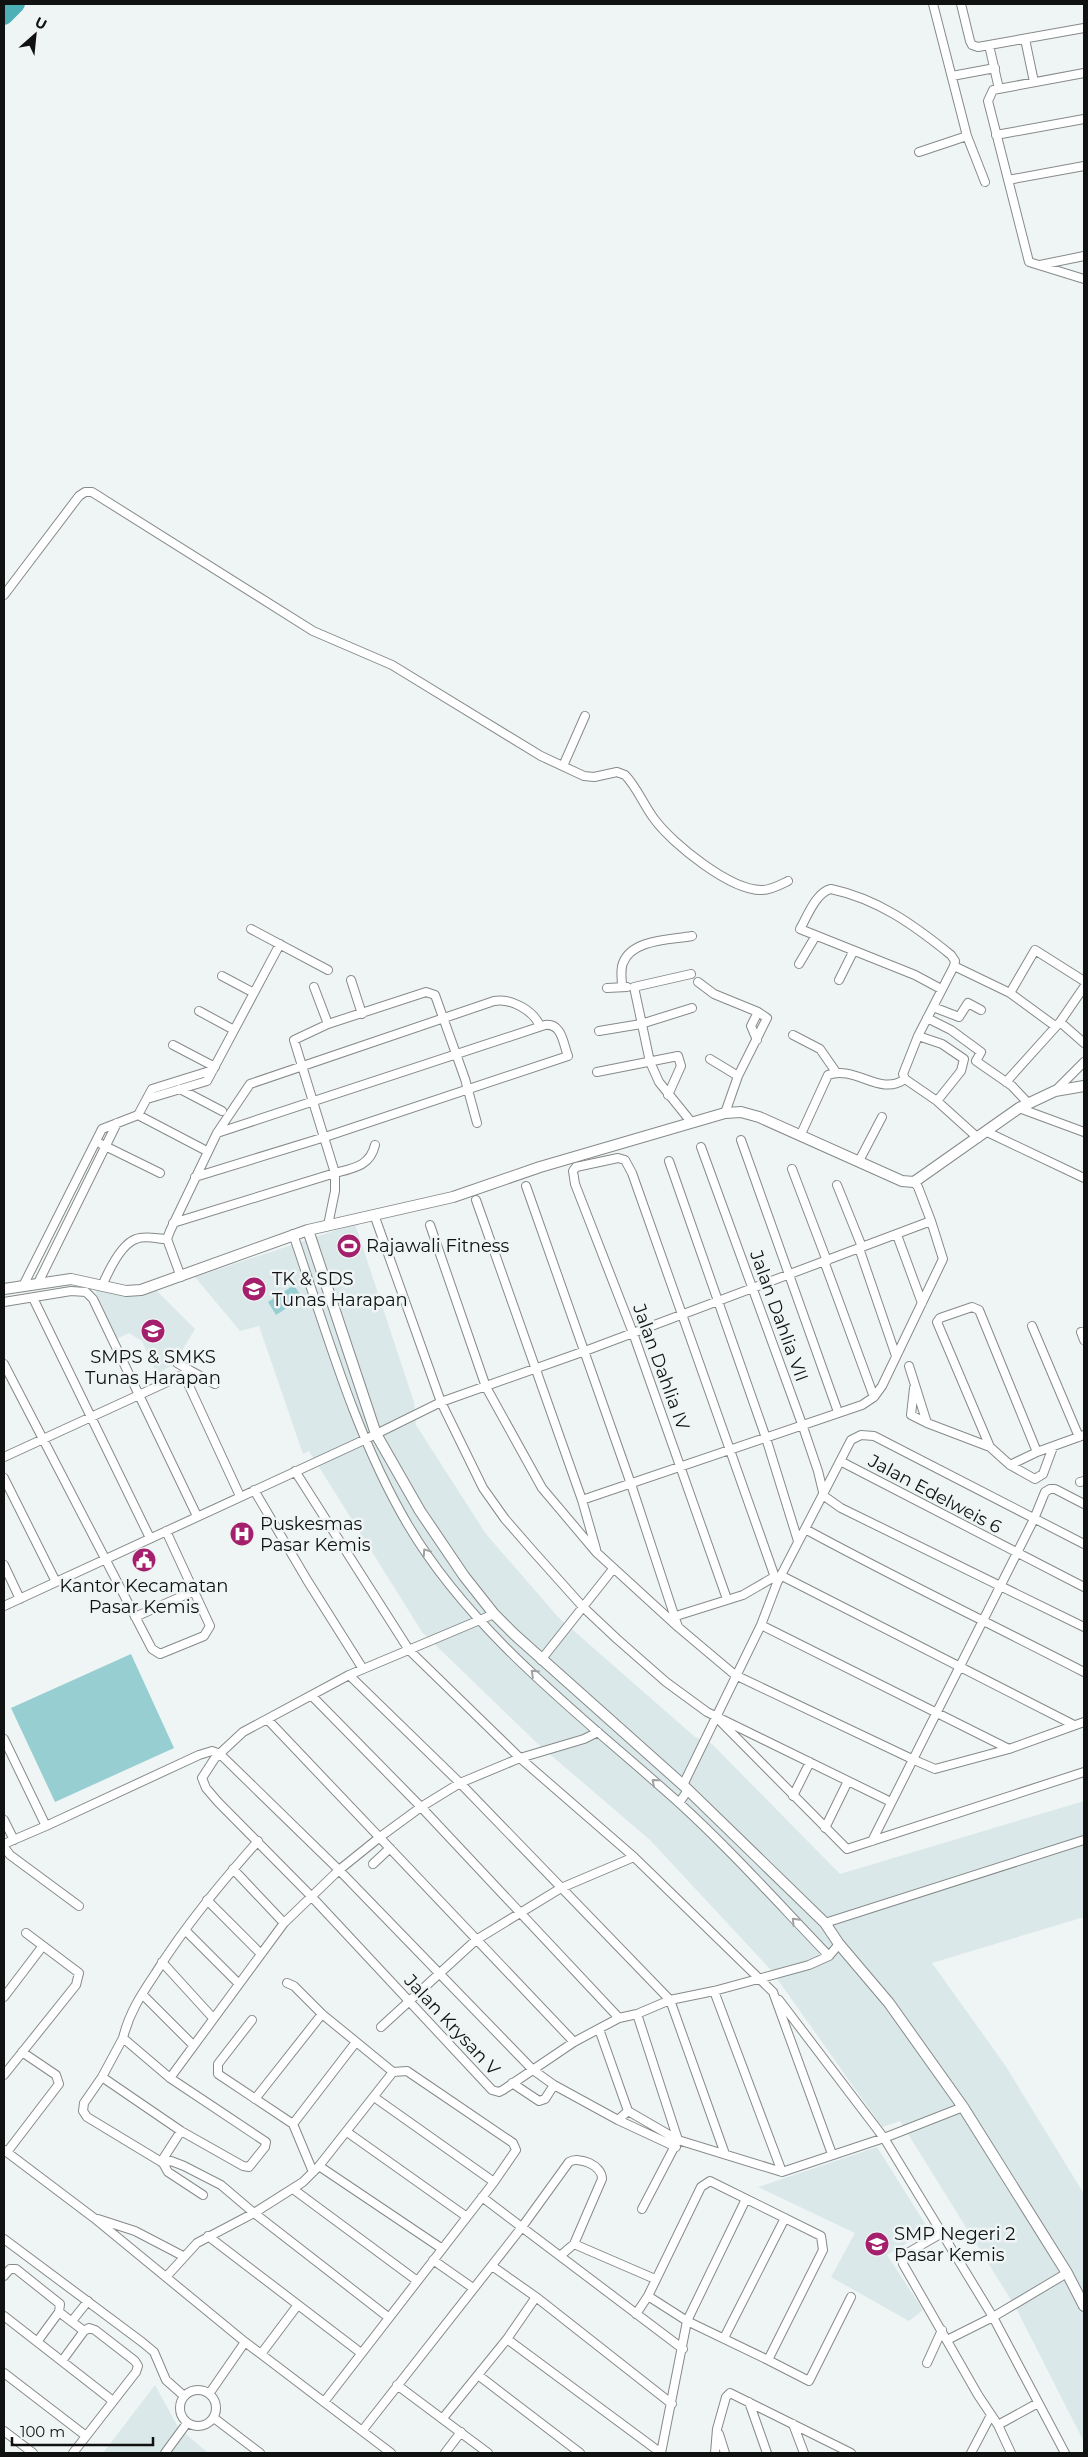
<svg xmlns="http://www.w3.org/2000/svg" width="1088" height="2457" font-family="Montserrat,sans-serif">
<rect width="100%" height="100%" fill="#eff4f4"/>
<!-- built -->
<path fill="#dbe8e9" d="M355,1224L414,1402L416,1425L486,1534L558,1617L695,1737L712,1744L840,1874L1084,1801V1917L932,1963L1005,2065L1084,2194V2442L1016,2308L900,2121L882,2127L771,1970L650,1840L539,1745L422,1632L309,1451L303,1454L259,1326L240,1331L195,1277Z
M94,1288L129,1296L157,1291L195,1329L174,1364L157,1374L142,1341L129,1333L116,1339Z
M877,2147L929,2230L887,2255L923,2310L909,2321L831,2277L855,2233L758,2187Z
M155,2385L178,2427L208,2453H103Z"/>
<!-- green -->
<path fill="#96ced1" d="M294,1285L302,1298L276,1315L268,1302Z
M131,1654L174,1748L55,1802L11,1708Z"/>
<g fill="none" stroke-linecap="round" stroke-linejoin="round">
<!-- river -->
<path stroke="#4cb0b6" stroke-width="18" d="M4,16L16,4"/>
<defs>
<path id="minor" d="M933,4L967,136L985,182
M961,4L970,41L972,45L978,47L1084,28
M1025,39L1034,82
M989,45L999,89
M1084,73L993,90L988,101L1029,262L1084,279
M952,76L995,68
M996,135L1084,119
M919,152L967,136
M1008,180L1084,166
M1040,265L1084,256
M4,595L79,496L85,492H92L313,631L392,665L541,756L584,776L594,777L617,772L625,775C637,787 644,806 655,820C673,844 731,891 762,890C771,890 780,885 788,881
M563,766L585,716
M251,929L328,970
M799,964L815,937
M954,966L1010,993L1055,1026
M691,974L634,987L650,1062L659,1082L692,1123
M222,976L254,993
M351,980L362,1014
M839,980L853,952
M698,982L714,994L758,1012L767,1018L738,1076L710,1059
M622,986C622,979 620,970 623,963C632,939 670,940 692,936
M314,987L328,1024
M1084,987L1060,1022L1084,1043
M607,988L627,987
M941,989L915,975L800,929C807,917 816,892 831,889C878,899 914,925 951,955L955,961L954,966L918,1036L903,1074L905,1079L937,1101L978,1138
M1010,993L1035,950L1084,981
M933,1007L959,1017L968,1003L981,1010
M199,1011L234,1030
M927,1018L951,1030L981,1052L976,1061L1012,1086L1028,1103
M599,1031L641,1024L692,1008
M793,1035L820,1049L836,1072
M918,1036L942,1044L964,1059L961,1071L937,1101
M757,1040L751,1026L758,1012
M173,1045L215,1067
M597,1072L678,1056L681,1066L668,1095
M1006,1082L1060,1022
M180,1089L222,1111
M1055,1091L1084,1062
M147,1099L207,1081L280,944
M1019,1108L1084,1132
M725,1113L738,1076
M138,1115L152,1089L213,1070
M987,1132L1084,1178
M801,1134L828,1075C856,1065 880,1097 905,1079
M741,1140L838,1412
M101,1144L160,1173
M375,1145C370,1166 354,1168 335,1173L294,1040L328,1024L426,992L435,995L465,1079L477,1123
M701,1147L802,1424L818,1471L824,1496L841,1508L1084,1627
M669,1161L766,1438L798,1541
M859,1161L882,1117
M792,1169L827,1261
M195,1177L325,1137L568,1056C563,1043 562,1023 545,1025L217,1133
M837,1185L862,1247
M526,1186L631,1484L678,1627
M476,1200L582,1500L862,1405L874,1397L824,1261
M376,1220L441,1402L483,1488L505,1519L532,1550L583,1607L617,1639L666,1682L707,1712L891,1802
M173,1223L335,1173V1191L328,1225
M430,1225L486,1387L542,1488L596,1552L678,1627L735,1675L912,1759L935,1769L1009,1749
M293,1234C327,1333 355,1435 408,1525C473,1635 583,1717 677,1801C730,1849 779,1904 829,1956
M897,1235L922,1303
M859,1248L896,1356
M181,1277L167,1239L170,1231L217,1133L250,1084L494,1001C511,998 533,1010 540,1026
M38,1283L117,1123
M23,1286L102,1129L138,1115L203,1149
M102,1286C108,1272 121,1244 136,1239C145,1235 158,1239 167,1239
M33,1298L150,1538
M4,1302L71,1291L86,1292L93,1299L139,1395L4,1457
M1032,1326L1079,1437
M1081,1332L1084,1340
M177,1363L191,1371
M4,1364L152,1649L160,1654L204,1636L210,1626L166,1531
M909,1366L927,1423L990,1447L1010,1465L1035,1479L1043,1474L1053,1447
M184,1375L240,1496
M914,1388L911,1415L927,1423
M874,1397L882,1386L943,1259L931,1221
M990,1447L937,1322L940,1318L972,1307L979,1310L1037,1452
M840,1461L1084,1587
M1010,1465L1037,1452L1084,1435
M295,1471L409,1650L520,1758L634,1857L773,1992L832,2154
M4,1478L56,1582
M1080,1482L1084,1481
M254,1490L307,1580L363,1669
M582,1500L596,1549
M197,1516L139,1395L191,1371L215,1384
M805,1529C897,1579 991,1624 1084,1672
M4,1565L20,1599
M782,1576L1074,1725
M727,1599L633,1333L575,1184L573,1171L576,1167L618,1158L625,1160L632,1173L777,1583
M4,1606L364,1440L441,1402L585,1351L931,1221L918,1187L914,1182
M494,1614L349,1675L243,1732L215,1758L202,1778L206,1788L218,1802L311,1896L492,2090L499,2092L503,2090L574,2042L619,2018L637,2014L670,2000L714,1991L809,1965L829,1956L839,1944
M676,1616L743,1595L774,1577
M135,1617L194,1591
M761,1625L1009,1749L1084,1722
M541,1660L613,1569
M349,1675L460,1783L670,2000L725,2154
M312,1696L421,1807L619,2018
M268,1720L574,2042
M721,1722L847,1849L1084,1772
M4,1739L46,1826L4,1844
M683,1785L761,1625L777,1583L851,1440L861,1435L874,1436L1084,1544
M793,1796L810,1762
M679,1803L688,1790
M4,1820L14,1840
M46,1826L199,1755L212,1751L220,1754L339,1870L533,2070L554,2085L618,2120L628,2111
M825,1828L848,1781
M872,1841L1034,1519L1045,1492L1050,1489H1055L1084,1504
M4,1847L10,1855L79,1906
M373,1864L390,1848
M233,1869L284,1923
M207,1900L261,1954
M825,1923L1084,1840
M185,1930L239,1984
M162,1962L213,2018
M287,1983L294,1986L322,2014L393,2072
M714,1991L782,2172
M142,1994L193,2045
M4,1997L42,1947
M779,2000L884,2138L993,2317L1065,2453
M637,2014L678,2140
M252,2020L218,2064V2074L293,2124L313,2172
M381,2027L476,1940L561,1888L634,1857
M599,2029L628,2111
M123,2038C129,2013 141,1995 155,1974C185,1926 221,1883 258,1841
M4,2075L76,1985L79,1973L26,1933
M102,2077L181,2131L243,2166L249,2167L265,2147L266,2142L170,2078L123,2038L102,2077L84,2103L83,2111L87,2117L163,2163L168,2172L203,2195
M170,2078L284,1923L339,1870L380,1837L421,1807L460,1783L520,1758L584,1739L598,1732
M512,2083L539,2101L545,2099L554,2085
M374,2097L494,2182
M255,2099L322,2014
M628,2111L678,2140L782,2172L884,2138L963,2107
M618,2120L676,2147
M293,2124L356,2042
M347,2132L467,2217
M4,2150L94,2218L245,2342L391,2453
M7,2152L59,2084L56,2075L22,2052
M161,2162L181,2131
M163,2163L171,2161L184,2166L221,2185L254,2213L388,2317
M319,2166L441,2248
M293,2189L416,2280
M482,2197L683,2349
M642,2209L678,2140
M98,2219L135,2231L183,2256
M942,2233L904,2255L903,2264L978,2395L998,2425L1011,2453
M208,2236L361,2353
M4,2239L142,2342L154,2352L166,2380L184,2396
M574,2244L655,2279
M433,2260L473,2288
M492,2266L536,2297L672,2404
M4,2276L10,2269H16L60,2304L59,2312L37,2342
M166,2277L197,2243L254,2213L303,2182L319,2166L393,2072L407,2071L513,2143L516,2150L494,2182L324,2402
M59,2312L84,2331
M636,2314L648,2296L701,2187L710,2181L821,2236L823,2250L768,2360L687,2321L648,2296
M4,2316L113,2401
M72,2321L88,2301
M724,2338L785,2218
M507,2339L661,2453
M947,2340L993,2317L1067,2273
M261,2354L297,2306
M768,2360L809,2381L851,2297
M62,2361L84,2331L89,2328L95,2330L135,2361L138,2366L136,2372L73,2453
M927,2363L942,2330
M4,2373L86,2436
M478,2375L580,2453
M397,2385L488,2453
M180 2408a18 18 0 1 1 36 0a18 18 0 1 1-36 0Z
M209,2394L245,2342
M749,2402L767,2453
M214,2418L260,2453
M443,2418L507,2339L536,2297
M793,2424L804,2453
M998,2425L1038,2403
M4,2431L33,2453
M362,2431L522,2227L569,2162C579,2156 602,2165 602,2179L574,2244L560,2256
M719,2434L725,2453
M165,2453L187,2423
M445,2453L461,2432
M661,2453L687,2321L746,2199
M715,2453L717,2429L726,2397L730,2393L851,2453
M971,2453L991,2415"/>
<path id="tertiary" d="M308,1230L376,1434L420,1511L464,1576L494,1614L515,1635L683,1785L825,1923L839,1944L889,2003L963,2107L1067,2273L1084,2306
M4,1289L71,1279L126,1291L141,1290L308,1230L453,1197L540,1167L725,1113L741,1112L759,1117L902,1181L914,1182L1019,1108L1055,1091L1084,1086"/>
</defs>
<!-- minor casing -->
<use href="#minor" stroke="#868a8a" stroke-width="10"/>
<!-- tertiary casing -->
<use href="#tertiary" stroke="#868a8a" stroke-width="12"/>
<!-- minor -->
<use href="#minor" stroke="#fff" stroke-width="8"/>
<!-- tertiary -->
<use href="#tertiary" stroke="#fff" stroke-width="10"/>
</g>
<!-- one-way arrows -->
<defs><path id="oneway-chevron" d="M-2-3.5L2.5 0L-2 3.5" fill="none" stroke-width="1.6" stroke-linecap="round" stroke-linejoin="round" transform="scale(1.25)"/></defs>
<g stroke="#9fa0a0">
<use href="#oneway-chevron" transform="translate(426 1552) rotate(-124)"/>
<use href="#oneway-chevron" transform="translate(534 1673) rotate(-137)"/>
<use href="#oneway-chevron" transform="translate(655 1782) rotate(-139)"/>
<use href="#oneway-chevron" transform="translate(795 1921) rotate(-134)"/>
</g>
<!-- icons -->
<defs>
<symbol id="stadium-disc" viewBox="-11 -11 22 22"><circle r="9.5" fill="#a4206c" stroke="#eff4f4"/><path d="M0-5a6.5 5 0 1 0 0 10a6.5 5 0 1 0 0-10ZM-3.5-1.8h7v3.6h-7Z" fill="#fff"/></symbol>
<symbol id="school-disc" viewBox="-11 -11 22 22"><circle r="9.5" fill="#a4206c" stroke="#eff4f4"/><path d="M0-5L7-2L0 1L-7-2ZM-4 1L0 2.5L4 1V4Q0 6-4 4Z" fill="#fff"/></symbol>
<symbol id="hospital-disc" viewBox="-11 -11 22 22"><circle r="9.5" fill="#a4206c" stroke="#eff4f4"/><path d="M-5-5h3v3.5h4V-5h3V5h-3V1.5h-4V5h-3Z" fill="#fff"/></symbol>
<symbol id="civic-disc" viewBox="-11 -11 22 22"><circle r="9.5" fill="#a4206c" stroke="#eff4f4"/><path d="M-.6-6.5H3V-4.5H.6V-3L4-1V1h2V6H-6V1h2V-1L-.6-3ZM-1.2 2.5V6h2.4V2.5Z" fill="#fff"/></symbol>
</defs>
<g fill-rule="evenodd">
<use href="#stadium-disc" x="335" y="1232" width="28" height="28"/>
<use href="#school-disc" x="240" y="1275" width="28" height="28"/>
<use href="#school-disc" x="139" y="1317" width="28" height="28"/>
<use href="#hospital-disc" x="228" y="1520" width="28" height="28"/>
<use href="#civic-disc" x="130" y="1546" width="28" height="28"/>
<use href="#school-disc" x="863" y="2230" width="28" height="28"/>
</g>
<g text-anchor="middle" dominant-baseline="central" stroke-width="5" stroke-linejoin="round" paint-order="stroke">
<!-- poi labels -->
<g font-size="18" fill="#101111" stroke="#eff4f4" text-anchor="start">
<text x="366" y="1246">Rajawali Fitness</text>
<text x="272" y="1279">TK &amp; SDS<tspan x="272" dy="21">Tunas Harapan</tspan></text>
<text x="153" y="1357" text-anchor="middle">SMPS &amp; SMKS<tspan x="153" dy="21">Tunas Harapan</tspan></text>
<text x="260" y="1524">Puskesmas<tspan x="260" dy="21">Pasar Kemis</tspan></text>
<text x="144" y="1586" text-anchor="middle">Kantor Kecamatan<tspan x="144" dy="21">Pasar Kemis</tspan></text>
<text x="894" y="2234">SMP Negeri 2<tspan x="894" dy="21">Pasar Kemis</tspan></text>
</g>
<!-- street labels -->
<g font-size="18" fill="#101111" stroke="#eff4f4">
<text transform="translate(779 1316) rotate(70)">Jalan Dahlia VII</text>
<text transform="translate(661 1367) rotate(70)">Jalan Dahlia IV</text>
<text transform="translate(935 1494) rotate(28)">Jalan Edelweis 6</text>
<text transform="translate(452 2025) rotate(47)">Jalan Krysan V</text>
</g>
</g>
<!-- border -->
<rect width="1088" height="2457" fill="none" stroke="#101111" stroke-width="10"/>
<!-- north arrow -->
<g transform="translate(35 35) rotate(27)" stroke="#eff4f4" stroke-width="4" paint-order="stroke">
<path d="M0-4L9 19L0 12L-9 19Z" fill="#101111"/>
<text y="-8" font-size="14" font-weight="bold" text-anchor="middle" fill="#101111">U</text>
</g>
<!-- scale -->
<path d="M12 2437v8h141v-8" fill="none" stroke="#101111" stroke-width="2.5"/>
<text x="20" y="2437" font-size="15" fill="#101111" stroke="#eff4f4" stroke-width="4" paint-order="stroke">100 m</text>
</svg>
